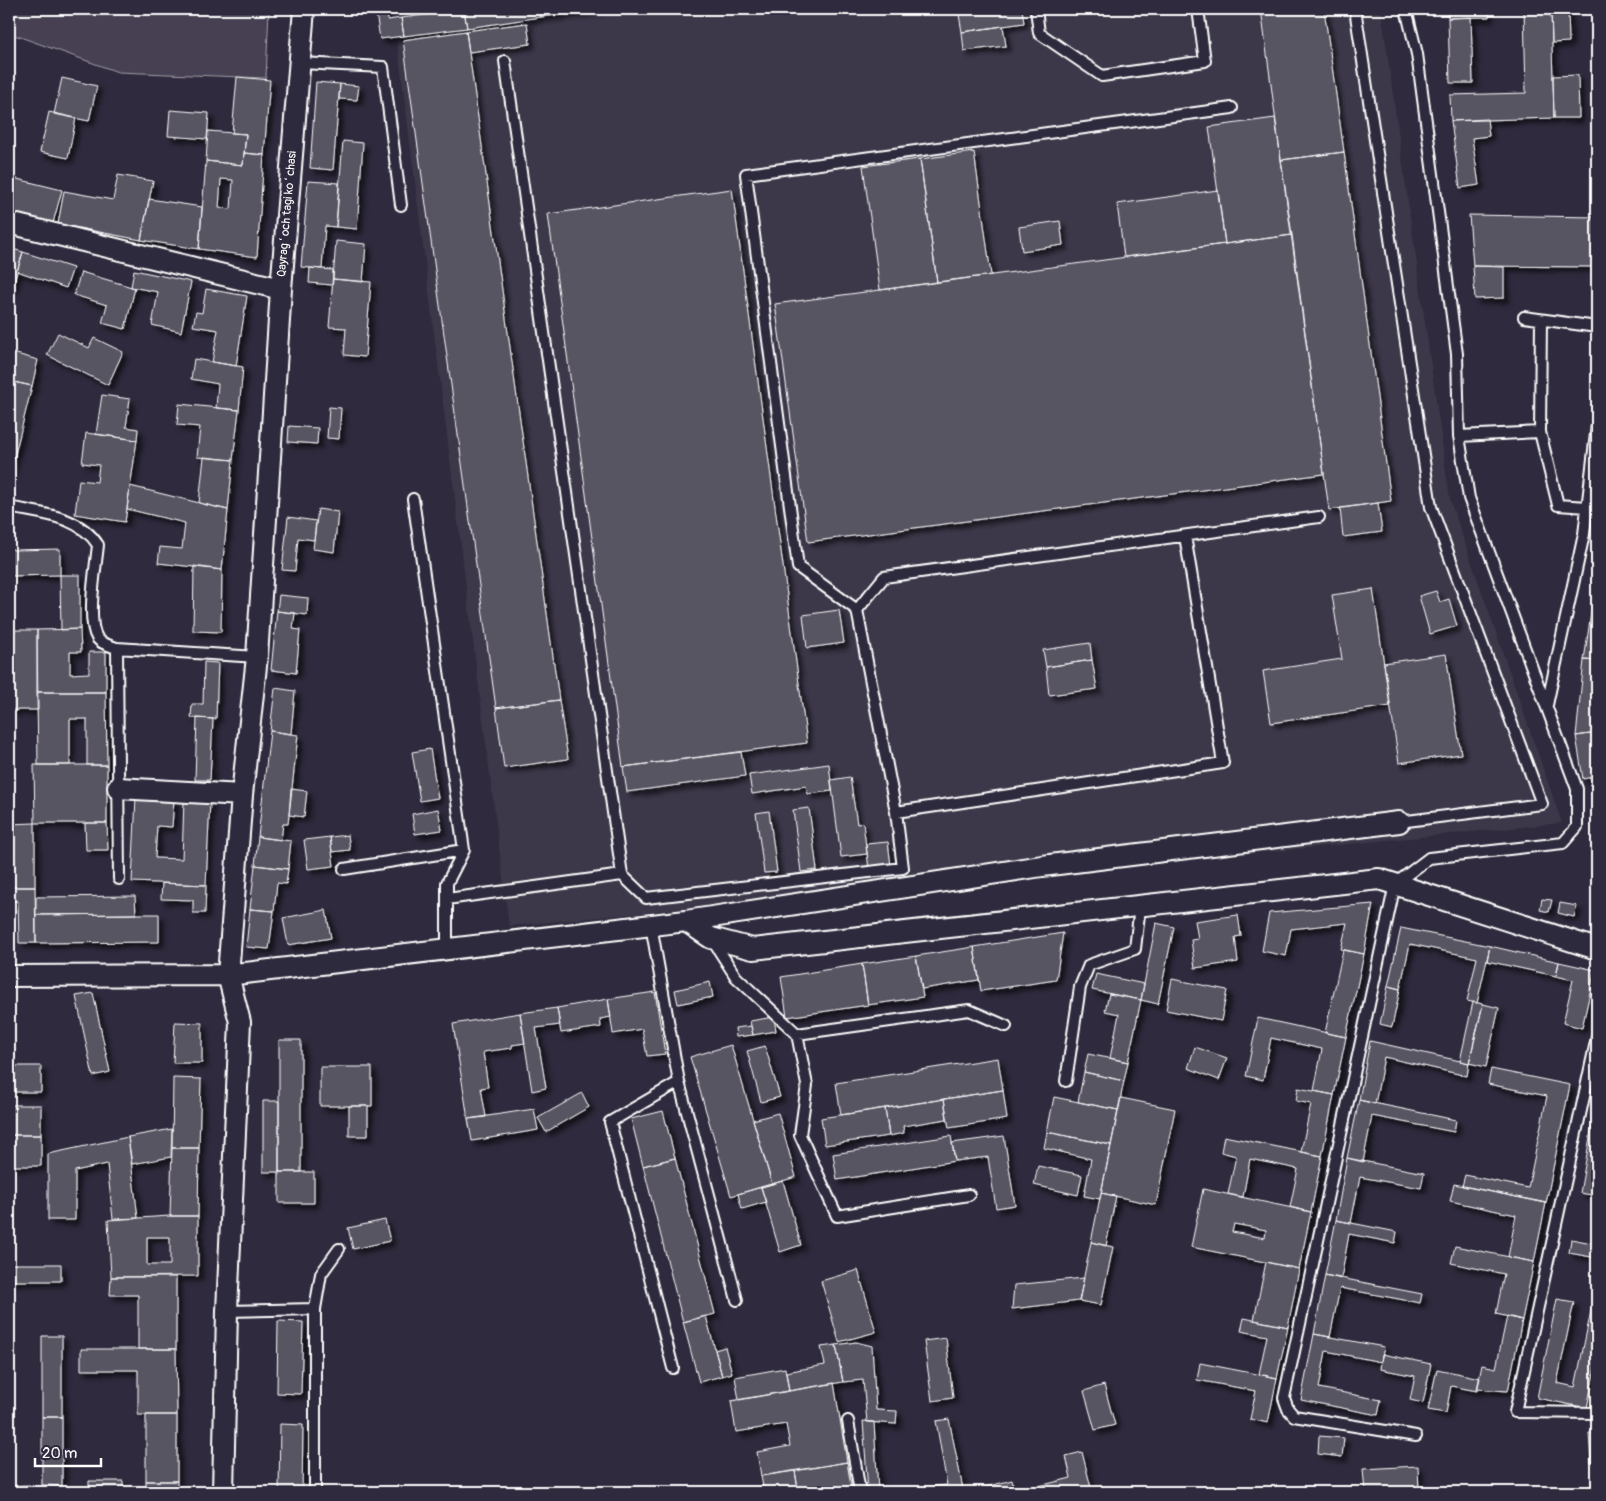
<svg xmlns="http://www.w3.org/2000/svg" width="1606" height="1501" font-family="Pangolin,sans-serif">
<defs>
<filter id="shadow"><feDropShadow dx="4.5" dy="4.5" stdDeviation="2.5" flood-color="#0009"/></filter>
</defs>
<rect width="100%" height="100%" fill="#2f2a3d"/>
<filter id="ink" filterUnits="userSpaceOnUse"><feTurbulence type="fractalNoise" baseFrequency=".02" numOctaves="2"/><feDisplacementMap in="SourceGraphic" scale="10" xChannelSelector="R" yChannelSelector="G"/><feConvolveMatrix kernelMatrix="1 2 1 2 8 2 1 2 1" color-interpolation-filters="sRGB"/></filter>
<g filter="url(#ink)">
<!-- built -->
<path fill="#3c3749" d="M613,9H1381L1450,500L1562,823L509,926L397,40Z"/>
<!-- green -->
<path fill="#464152" stroke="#a2a0a8" d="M9,9H269L266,78L118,72L9,33Z"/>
<!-- building -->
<path fill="#595564" stroke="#fff" fill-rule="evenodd" filter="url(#shadow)" d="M540,9H596V10L541,17Z
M540,9L541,17L467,28L464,9Z
M958,9H1022L1024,23L962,32Z
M1261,9H1324L1344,152L1281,160Z
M1448,9H1489V17L1448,18Z
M1524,9H1551L1554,118L1451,121L1450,95L1526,93Z
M1551,9H1568L1569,42L1552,43Z
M464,10L467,28L404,36L401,18Z
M387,12L388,20L401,18L404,36L380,39L376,13Z
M1471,17L1473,83H1450L1448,18Z
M527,23L530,44L469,52L466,31Z
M1003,26L1006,46L964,51L962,32Z
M466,31L559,700L496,708L403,40Z
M1578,75L1579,118H1554L1553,76Z
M237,77L270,80L264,155L244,153L246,134L232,133Z
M62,78L97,86L89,121L54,114Z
M316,82L340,84L333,170L310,168Z
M340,84L359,86L357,100L339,99Z
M170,110L209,113L207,139L168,136Z
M49,112L76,118L68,158L40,152Z
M1275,118L1292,235L1225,244L1209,127Z
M1487,119L1489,136L1472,138L1479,185L1460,188L1451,121Z
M208,131L246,134L243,165L206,161Z
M343,141L363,143L357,229L336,227Z
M974,152L991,275L937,282L920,159Z
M1344,152L1391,501L1329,510L1281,160Z
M244,153L264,155L257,257L199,249L206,161L243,165ZM221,179L233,180L231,209L219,208Z
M920,159L937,282L880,290L863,166Z
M118,175L153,181L141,240L58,224L64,191L113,200Z
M9,177L62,190L53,223L9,212Z
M308,181L339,183L336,227L325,226L322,269L301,267Z
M732,189L807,743L623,767L548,214Z
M1218,190L1225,244L1124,257L1117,204Z
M149,199L202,207L199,249L141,240Z
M1469,215L1597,217V267L1473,266Z
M1060,221L1063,245L1022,251L1019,227Z
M1292,235L1324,474L808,542L775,304Z
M336,241L366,244L363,282L333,279Z
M9,248L23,252L12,289L9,288Z
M23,252L73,268L66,288L17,271Z
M1473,266L1504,267V298L1475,299Z
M310,268L333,270L332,285L309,283Z
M134,270L191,282L181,332L152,325L158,292L131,287Z
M81,272L135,288L125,329L102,323L107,305L74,295Z
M333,279L371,282L365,357L344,355L346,328L329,327Z
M206,289L247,296L236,366L212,362L218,330L193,326L196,312L202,313Z
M58,333L89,348L94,338L123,352L108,385L47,355Z
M9,352L38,360L32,386L9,381Z
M194,359L243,367L239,410L216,408L218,384L191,379Z
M9,381L32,386L9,478Z
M102,395L130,399L126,427L138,429L137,440L96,434Z
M179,404L239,410L233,460L197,457L200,427L177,425Z
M329,407L341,408L339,439L327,438Z
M289,426L318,428L317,444L288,442Z
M86,433L137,440L125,522L75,514L79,480L97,482L99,465L82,463Z
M204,457L233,460L228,510L199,503Z
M130,486L228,510L222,570L158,563L160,547L182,549L185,523L127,509Z
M1378,503L1382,532L1343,537L1340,508Z
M318,509L338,512L334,552L313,549Z
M288,517L316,521L314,540L298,538L295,571L282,570Z
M9,545L13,550L60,549V575L9,576Z
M194,566L222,570L221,632L193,631Z
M60,575H80V629L61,630Z
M1596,580H1597V661L1584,660Z
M1373,589L1390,706L1271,723L1263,671L1342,659L1332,595Z
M1436,591L1440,602L1449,599L1457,626L1430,634L1419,596Z
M279,595L308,598L307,615L277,611Z
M839,610L844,643L807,648L803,615Z
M277,611L295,613L293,629L300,630L296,673L271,670Z
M80,629L81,652H70V674L89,673V652H106V692H37V630Z
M10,630H37L38,710H9Z
M1090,643L1092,660L1046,667L1043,650Z
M1446,654L1461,754L1399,763L1384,663Z
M1092,660L1097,689L1049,695L1046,667Z
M1584,660L1597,661V733L1576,736Z
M204,662L218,663L216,719L191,718L192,704H203Z
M275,688L295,691L291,734L270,731Z
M37,692H106L107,765H87V719H70V765H38Z
M559,700L568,759L504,768L496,708Z
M197,718L213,719L210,780H195Z
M270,731L298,735L288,824H283L281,840L258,837Z
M1597,733V776L1583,779L1576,736Z
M430,749L438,798L420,801L412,752Z
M741,752L745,776L627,792L623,767Z
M829,764L832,791L808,794L806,786L752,794L749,775Z
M34,765H107V823H35Z
M850,777L857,824L863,823L867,854L841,857L831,780Z
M291,789L307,791L304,817L289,815Z
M136,797L174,799L172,827L157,826L155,858L182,859L184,800L210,801L206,885L132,882Z
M809,808L817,870L801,872L793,810Z
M438,809L442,830L415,834L412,814Z
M769,811L777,872L764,873L756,813Z
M35,823V887H9V866H15L14,846H9V824Z
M85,823H107L108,850H86Z
M348,835L350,850L332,852L330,837Z
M258,837L291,841L288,869L255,865Z
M330,837L334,866L308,869L304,840Z
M888,842L891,866L869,869L866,844Z
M255,865L288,869L286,884L277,883L274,911L250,909Z
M162,883L206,885L205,913H193V900L161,899Z
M9,887H35L36,943H19L18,901L9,902Z
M135,896L136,914L36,915V897Z
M1542,899L1552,900L1549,912L1540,910Z
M1560,903L1577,906L1574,917L1558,913Z
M1373,904L1364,954L1341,949L1347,923L1291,929L1286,956L1262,951L1269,913Z
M250,909L274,911L269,949L246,947Z
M326,910L331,938L288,945L283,918Z
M136,914H159V942L36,943V915Z
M1238,915L1241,936L1235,937L1238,962L1195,968L1191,940L1198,939L1195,921Z
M1156,923L1174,927L1158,1004L1141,1000Z
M1401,928L1490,946L1477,1003L1467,1001L1477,958L1410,944L1400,989L1388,986Z
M1063,933L1056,980L981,991L974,947Z
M1490,946L1559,962L1556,976L1487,961Z
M974,947L979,980L922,989L916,956Z
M1343,950L1364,954L1346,1037L1325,1033Z
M916,956L923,997L868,1005L862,964Z
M1559,962L1595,970L1582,1028L1563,1023L1573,980L1556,976Z
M862,964L868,1005L787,1017L781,977Z
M1096,974L1144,984L1141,1000L1092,990Z
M1172,979L1227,990L1221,1021L1166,1010Z
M710,982L713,997L678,1004L675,990Z
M1388,986L1400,989L1392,1027L1380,1024Z
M655,992L665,1054L647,1056L642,1029L613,1034L608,999Z
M93,993L110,1072L93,1076L76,996Z
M1109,994L1141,1000L1128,1062L1110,1058L1119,1014L1105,1011Z
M608,999L611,1017L600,1019L601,1027L561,1033L557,1008Z
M1473,1002L1483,1004L1469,1063L1460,1061Z
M1483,1004L1499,1008L1486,1067L1469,1063Z
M557,1008L560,1025L536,1028L546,1088L532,1091L520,1013Z
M520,1013L525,1043L512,1045V1048L483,1052L488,1087L481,1088L486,1117L468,1119L453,1024Z
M774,1017L776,1031L753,1035L750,1021Z
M1258,1018L1346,1037L1334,1095L1314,1091L1322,1049L1271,1038L1263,1080L1246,1076Z
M175,1022L202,1023V1063H173Z
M751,1026L753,1035L736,1037L735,1028Z
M279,1040H301V1172H279Z
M1370,1041L1469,1063L1467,1076L1384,1057L1375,1104L1359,1100Z
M731,1045L772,1184L731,1196L690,1057Z
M765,1046L780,1097L761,1102L747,1051Z
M1195,1047L1227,1058L1219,1080L1188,1068Z
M1088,1054L1128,1062L1124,1081L1084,1072Z
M998,1058L1003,1090L841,1115L836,1083Z
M9,1066H41V1092H9Z
M320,1067H372V1106H320Z
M1491,1069L1570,1085L1546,1203L1462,1186L1465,1175L1528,1188L1547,1096L1488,1084Z
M1084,1072L1124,1081L1118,1110L1078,1102Z
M173,1078L201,1079L199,1148H172Z
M1298,1088L1334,1095L1322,1156L1301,1152L1311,1104L1296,1101Z
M1003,1090L1007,1119L949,1128L944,1099Z
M582,1093L589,1107L546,1132L538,1118Z
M1054,1097L1118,1110L1111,1145L1047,1132Z
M1121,1098L1175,1109L1156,1205L1101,1193Z
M944,1099L947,1119L903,1126L904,1133L889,1136L885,1108Z
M1359,1100L1456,1120L1454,1132L1372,1116L1363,1162L1347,1158Z
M263,1101H279V1172H263Z
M9,1105H41V1135H9Z
M349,1106H368V1136H349Z
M885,1108L889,1136L825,1145L821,1118Z
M534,1109L538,1130L472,1141L468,1119Z
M1595,1109H1597V1196L1580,1193Z
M663,1111L675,1158L643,1166L631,1119Z
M778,1113L796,1177L772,1184L753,1120Z
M172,1129L171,1157L132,1164L128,1137Z
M1047,1132L1111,1145L1100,1199L1084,1196L1091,1159L1044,1148Z
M9,1135H41V1166H9Z
M951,1136L955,1161L837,1180L833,1154Z
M1004,1136L1015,1205L996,1208L988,1157L955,1161L952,1143Z
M1224,1136L1322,1156L1311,1212L1290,1207L1298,1169L1250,1159L1243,1197L1228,1194L1236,1156L1221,1152Z
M128,1137L138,1218L113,1219L107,1164L75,1171V1220H48V1154Z
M172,1148H199L198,1216H170Z
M675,1158L715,1314L683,1322L643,1166Z
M1347,1158L1424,1173L1421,1188L1360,1177L1351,1223L1336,1220Z
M1038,1166L1082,1175L1078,1195L1034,1185Z
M279,1172H314V1203H279Z
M783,1181L801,1245L780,1252L761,1187Z
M1454,1184L1546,1203L1534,1262L1508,1257L1516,1215L1450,1201Z
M761,1187L766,1202L742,1209L738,1194Z
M1203,1189L1311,1212L1299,1269L1191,1247ZM1234,1224L1266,1230L1265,1238L1232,1232Z
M1101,1193L1116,1196L1106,1246L1091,1242Z
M170,1216H198V1276L111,1277L108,1220ZM147,1237H170V1265H147Z
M385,1220L390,1241L353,1249L348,1228Z
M1336,1220L1397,1232L1395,1243L1349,1234L1341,1279L1325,1275Z
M1571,1239L1597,1244V1258L1569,1253Z
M1091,1242L1113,1247L1101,1305L1079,1301Z
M1455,1246L1534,1262L1522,1320L1496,1314L1504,1274L1451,1263Z
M1266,1262L1299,1269L1288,1327L1254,1320Z
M9,1264H61V1281H9Z
M858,1270L876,1332L839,1342L821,1281Z
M1325,1275L1422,1294L1420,1303L1340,1288L1330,1337L1314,1334Z
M111,1277H176V1349H138V1295H110Z
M1084,1278L1079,1301L1012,1309L1014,1285Z
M1557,1299L1574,1302L1557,1383L1575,1387L1592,1306L1597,1308V1358L1587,1408L1537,1398Z
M706,1316L722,1376L699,1382L683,1322Z
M1507,1316L1522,1320L1508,1391L1477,1389L1482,1365L1496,1368Z
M1244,1318L1288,1327L1277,1378L1259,1374L1267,1336L1241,1331Z
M278,1321L303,1322L301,1394L277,1393Z
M1314,1334L1384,1347L1381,1362L1326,1351L1319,1388L1381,1400L1378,1415L1301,1400Z
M42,1336H62V1417H42Z
M946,1338L953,1398L932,1401L924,1341Z
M856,1342L872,1346L876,1410L897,1411L896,1424L867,1422L863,1380L843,1382L836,1345Z
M836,1345L843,1382L789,1391L786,1372L825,1365L821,1347Z
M725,1347L732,1373L722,1376L715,1350Z
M81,1349H176L177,1415H138V1370H81Z
M1382,1354L1431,1364L1423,1403L1410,1400L1415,1376L1380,1369Z
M1200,1363L1277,1378L1268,1423L1250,1419L1256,1391L1197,1380Z
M785,1368L789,1391L739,1400L735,1377Z
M1437,1369L1480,1378L1477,1391L1451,1386L1446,1413L1428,1410Z
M834,1383L847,1462L761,1476L757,1452L790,1446L786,1424L736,1432L731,1401Z
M1104,1385L1115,1425L1095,1430L1084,1391Z
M146,1415H177V1481H146Z
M42,1417H62V1486L42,1485Z
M949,1419L963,1489L956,1492H878L947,1485L936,1421Z
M863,1421L874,1422L878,1492H868Z
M280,1424L303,1425L302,1492H279Z
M1589,1433H1597V1463H1591Z
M1319,1436L1344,1438L1342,1457L1318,1454Z
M1082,1452L1092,1492H1015L1071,1478L1066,1456Z
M847,1462L852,1492H818L817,1486L798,1489L795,1471Z
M1418,1466L1419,1492H1365L1363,1469Z
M795,1471L798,1489L764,1492L761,1476Z
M1012,1480L1015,1492H967Z
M89,1481H123V1492H89Z
M146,1481H177V1492H146Z
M30,1485V1492H9V1486Z"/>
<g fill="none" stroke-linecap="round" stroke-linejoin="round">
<defs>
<path id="service" d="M1036,9L1039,33L1102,76L1205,61L1198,9
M1355,9L1431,507L1542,804L1399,822
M1406,9L1417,54L1457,354L1459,436L1469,498L1577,789V827L1563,843L1429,858L1395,884L1284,1398L1288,1409L1294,1416L1416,1436
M300,63L383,67L401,205
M1524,317L1597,327
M1541,320L1540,432L1558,505L1587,507
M1459,436L1540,432
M413,499L464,850L447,883V948
M9,507C41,514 79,515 98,545C96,566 86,620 97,638C101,644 111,646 117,648L257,657
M857,610L798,567L746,174L1232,108
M117,648L119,879
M1547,705L1584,534L1597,425
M896,812L1223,763L1185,536
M344,869L464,850
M622,875L646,898L903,868L896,812L857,610L884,577L1319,517
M447,899L622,875L505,61
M651,925L679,1082L737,1300
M713,941L736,977L797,1034L969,1010L1006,1026
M797,1034L807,1085L800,1135L837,1216L969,1195
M1597,1037L1515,1412L1597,1413
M1066,1081L1080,987L1089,965L1135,949L1140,906
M227,1311L315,1309
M673,1368L610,1122L679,1082
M848,1421L860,1492
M315,1492V1309L321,1274L339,1249"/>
<path id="minor" d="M9,223L281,289L304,9
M118,788L242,795
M686,921L711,938L753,949L1379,879L1597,949
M9,976L228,975L686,921L1042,866L1399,822
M223,1492L227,1311L240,1022L228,975L242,795L257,657L281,289"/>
</defs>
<!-- service casing -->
<use href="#service" stroke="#fff" stroke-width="14"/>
<!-- minor casing -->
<use href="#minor" stroke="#fff" stroke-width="24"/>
<!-- service -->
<use href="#service" stroke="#2f2a3d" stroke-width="10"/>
<!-- minor -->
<use href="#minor" stroke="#2f2a3d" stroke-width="20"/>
</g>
</g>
<g text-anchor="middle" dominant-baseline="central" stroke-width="4" stroke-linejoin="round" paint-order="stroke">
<!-- street labels -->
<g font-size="12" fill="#fff" stroke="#2f2a3d">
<text transform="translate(287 214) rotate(-85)">Qayragʻoch tagi koʻchasi</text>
</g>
</g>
<!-- margin -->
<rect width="1606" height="1501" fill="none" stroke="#2f2a3d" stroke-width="30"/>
<rect x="15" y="15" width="1576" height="1471" fill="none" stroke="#fff" stroke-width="2" filter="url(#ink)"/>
<!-- scale -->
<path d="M35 1458v8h66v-8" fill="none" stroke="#ffffff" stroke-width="2.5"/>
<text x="42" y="1458" font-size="15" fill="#ffffff" stroke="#2f2a3d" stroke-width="4" paint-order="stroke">20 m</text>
</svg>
